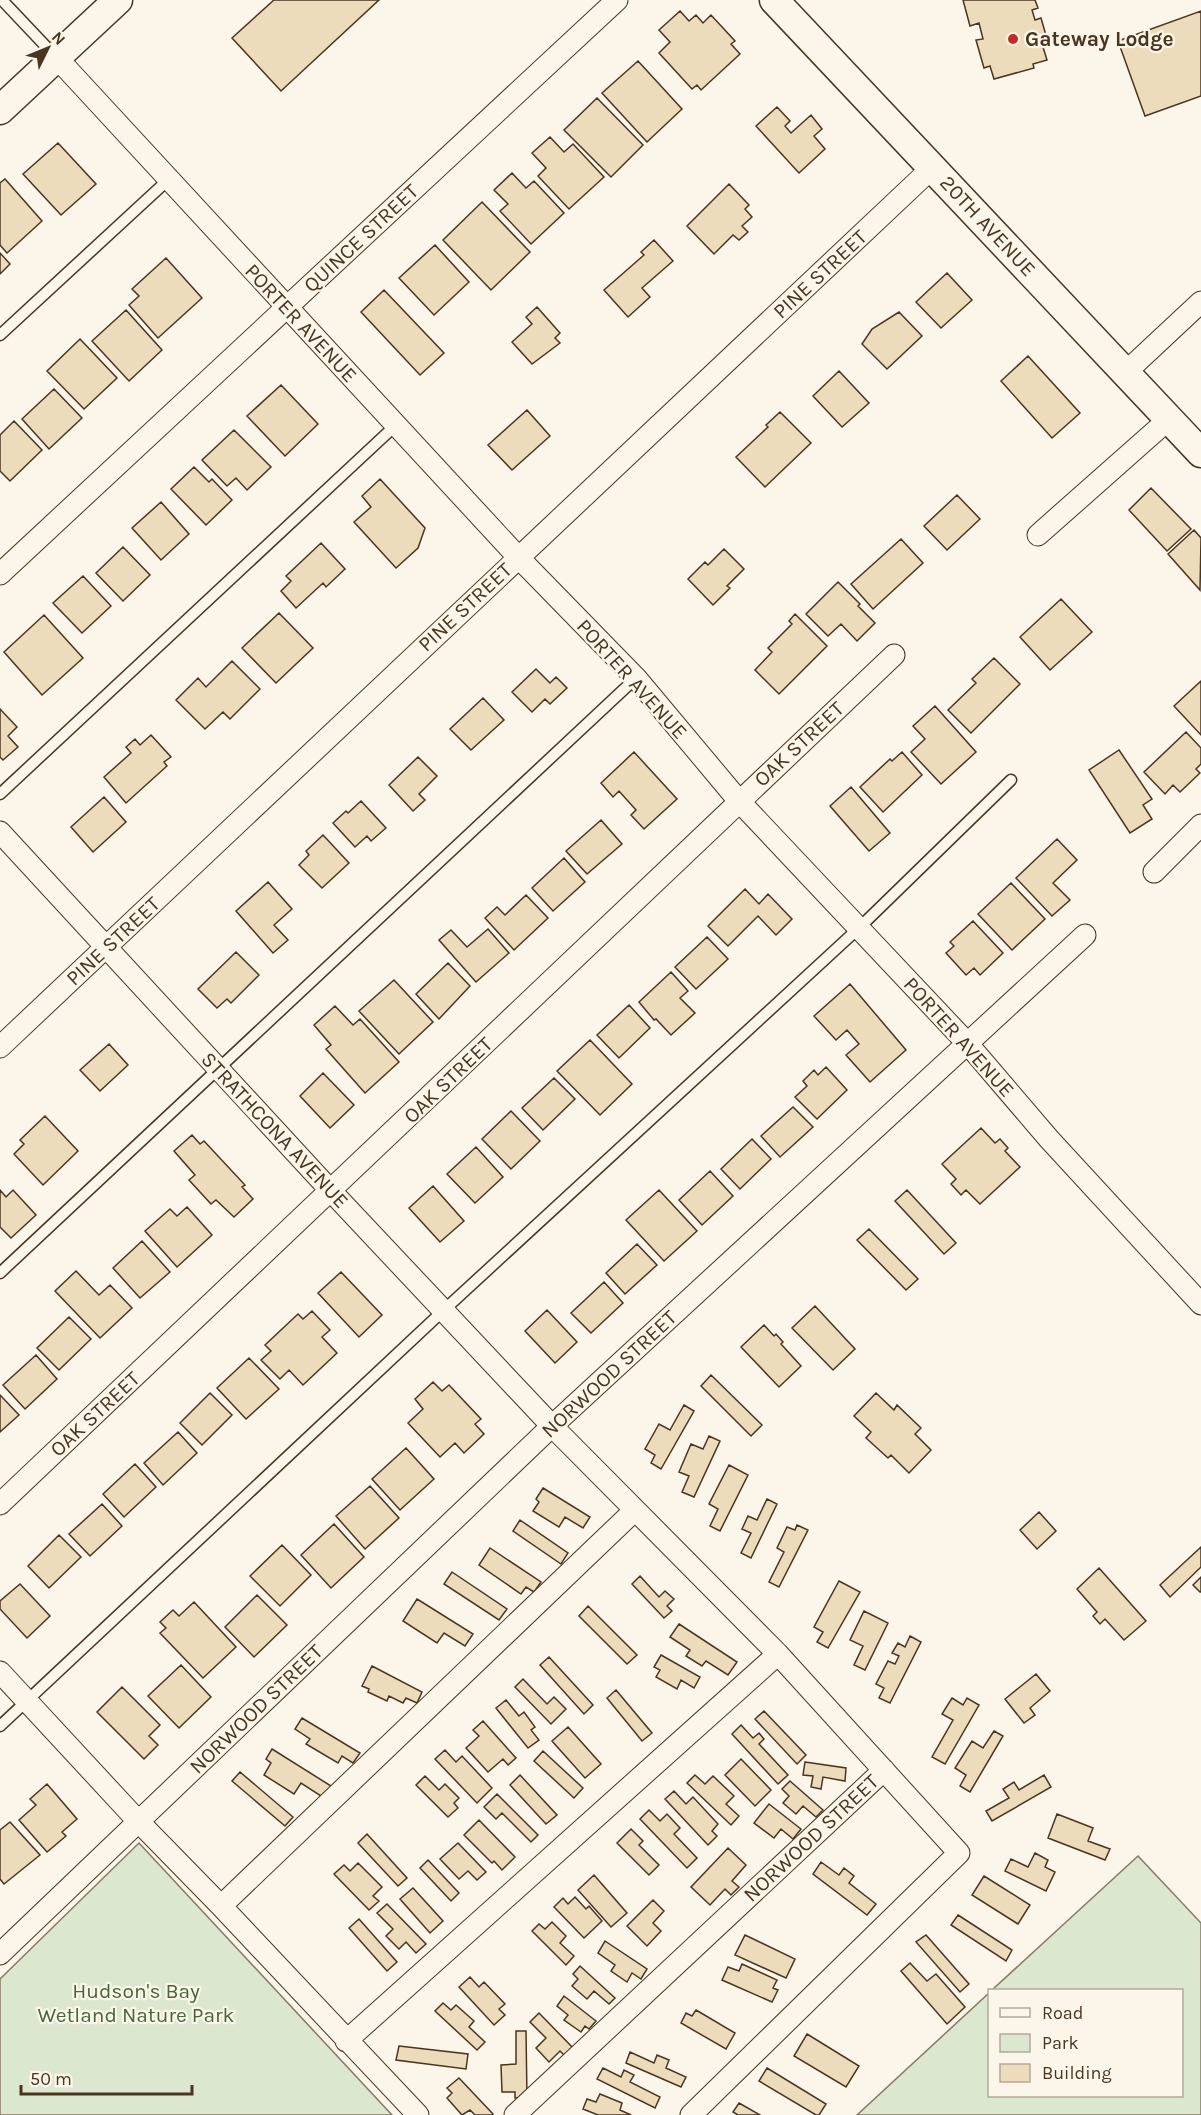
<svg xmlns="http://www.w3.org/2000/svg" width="1201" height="2115" font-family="Karla,sans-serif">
<rect width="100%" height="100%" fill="#fbf6e9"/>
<!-- green -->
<path fill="#dce7d0" stroke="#887966" stroke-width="1.5" d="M139,1843L392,2115H0V1979Z
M1138,1856L1201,1923V2115H857L989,1993L990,2096H1182V1990H992Z"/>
<!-- building -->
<path fill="#ecdcbc" stroke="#4a3520" stroke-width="1.5" d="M274,0H379L281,91L232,38Z
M963,0H1035L1038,8L1032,10L1035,20L1041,18L1049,46L1043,47L1047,60L1033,64L1034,68L994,79L990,66L984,68L976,40L983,39L979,23L970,26Z
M680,11L689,21L696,15L703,23L711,15L735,41L731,44L740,54L701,90L697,85L692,89L659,53L670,42L659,30Z
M1201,11V96L1145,116L1118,41Z
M638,61L682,109L647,142L602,93Z
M597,98L643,145L611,177L564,130Z
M777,107L790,121L785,126L791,133L811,115L822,129L814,136L825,149L799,173L756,126Z
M550,137L564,152L573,144L604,177L569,209L538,176L546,168L532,153Z
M58,143L96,184L61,215L23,174Z
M512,173L526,188L534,181L564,213L531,244L500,211L508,204L494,190Z
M5,179L42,221L7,253L0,245V183Z
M729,184L749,205L745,209L752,217L742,226L748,232L739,240L733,235L714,254L687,226Z
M482,202L530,252L491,290L443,240Z
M654,240L673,261L642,288L650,297L628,317L604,290L644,255L641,252Z
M435,245L469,282L434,315L399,278Z
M0,253L10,264L0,274Z
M166,258L202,298L158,338L129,305L139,296L132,289Z
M947,273L972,300L941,328L916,302Z
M384,290L444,353L420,375L361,312Z
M537,307L560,333L555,338L560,343L532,364L512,342L532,324L526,317Z
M126,310L162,350L129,381L92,341Z
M899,312L922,336L887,369L862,344L872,329Z
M80,339L117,378L84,409L47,371Z
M1028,356L1080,413L1052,438L1001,381Z
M839,371L869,403L842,427L813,396Z
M281,385L318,424L285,456L247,416Z
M54,389L82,418L49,449L22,419Z
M527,410L550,436L512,470L488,445Z
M780,412L811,443L765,487L736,457L768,427L766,425Z
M14,421L42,450L10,481L0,471V435Z
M234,430L271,467L247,490L236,478L227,486L202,460Z
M194,467L209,482L212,479L232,500L206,525L171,489Z
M380,479L425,528L418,548L396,568L354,522L371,507L362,496Z
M1151,488L1191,529L1167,551L1129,510Z
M957,495L980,519L947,550L924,526Z
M161,502L189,534L161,560L132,528Z
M1194,530L1201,538L1200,590L1168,554Z
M901,539L923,563L873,609L851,584Z
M321,543L345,569L326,587L323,583L296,608L281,591L291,581L286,576Z
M123,547L150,575L123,601L96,573Z
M724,549L744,569L727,586L730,588L713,605L688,579L705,562L708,565Z
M83,576L111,606L82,633L53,603Z
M838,582L860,604L858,606L875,623L857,641L841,624L828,636L806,614Z
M1061,599L1092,632L1050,670L1020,637Z
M279,613L313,648L276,683L242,648Z
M795,614L827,646L779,694L755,670L772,652L768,648L792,624L789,621Z
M44,615L83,658L42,695L4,652Z
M994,658L1020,684L971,733L948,710L976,683L972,679Z
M232,661L260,689L230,719L223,712L205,729L176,700L198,678L206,687Z
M536,669L550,683L556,677L567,688L550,704L545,699L532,712L512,692Z
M1201,681V735L1174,706Z
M483,698L504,720L471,750L450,729Z
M935,706L976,752L941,784L911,752L925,739L913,726Z
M0,709L17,727L8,736L18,747L3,760L0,757Z
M1186,732L1201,748V764L1196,769L1200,773L1180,792L1173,785L1165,794L1144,772Z
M151,735L171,757L164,762L167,766L126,803L104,777L131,753L126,747L135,739L140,745Z
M1119,750L1152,799L1143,805L1152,819L1130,833L1089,770Z
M634,752L677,799L644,829L631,815L636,810L619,791L613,797L601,783Z
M902,752L922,775L883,812L860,787L890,759L892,761Z
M418,757L437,776L419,794L425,800L413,811L389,785Z
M851,787L890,833L869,851L830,806Z
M104,797L126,822L93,852L71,827Z
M361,801L386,828L371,841L367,836L355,847L333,823L346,811L348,813Z
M601,820L622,844L587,874L566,851Z
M323,835L349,863L322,888L299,865L309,855L306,851Z
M1057,839L1077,860L1053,883L1070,900L1052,916L1016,878Z
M564,858L585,882L553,911L532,888Z
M268,882L292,909L274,925L288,940L273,953L236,911Z
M1011,883L1045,919L1012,950L978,914Z
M745,889L759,904L768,894L792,919L776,935L758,916L728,946L708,926Z
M526,895L548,918L514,950L485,918L497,907L505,915Z
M973,921L1003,953L980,975L974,968L966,975L946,953L954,946L950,942Z
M488,929L509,953L476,982L439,940L451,930L467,947Z
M707,937L728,959L696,989L675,967Z
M236,952L259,975L231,1003L227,999L217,1008L198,989Z
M448,963L470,986L439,1019L416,994Z
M671,972L688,991L680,998L695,1013L671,1035L656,1019L654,1020L639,1002Z
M394,980L433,1022L399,1054L359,1011Z
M850,984L906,1050L870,1082L846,1055L859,1044L847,1030L836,1040L814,1016Z
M629,1005L650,1028L619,1058L597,1035Z
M335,1006L353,1025L360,1019L399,1062L365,1093L326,1049L331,1045L314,1025Z
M590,1040L632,1084L600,1115L557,1071Z
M109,1044L128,1065L100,1091L80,1070Z
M826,1067L847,1090L817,1119L795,1097L807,1086L803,1081L814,1070L818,1075Z
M323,1073L354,1105L330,1128L300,1096Z
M554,1078L575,1099L543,1130L522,1108Z
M793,1107L813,1127L780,1157L761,1136Z
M511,1111L540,1141L511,1169L482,1139Z
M45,1116L78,1151L43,1185L14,1154L24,1144L20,1140Z
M981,1128L995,1143L1000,1139L1008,1148L1005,1151L1020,1167L980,1204L966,1190L961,1195L951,1184L956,1179L942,1164Z
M192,1135L200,1144L204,1141L245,1185L242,1187L253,1199L234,1217L216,1200L211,1204L189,1180L195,1175L174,1151Z
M752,1139L771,1159L740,1189L721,1169Z
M476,1147L503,1177L475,1203L447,1174Z
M710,1171L733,1196L702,1225L679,1200Z
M433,1186L464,1221L440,1242L409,1208Z
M0,1190L6,1197L13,1190L36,1215L11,1238L0,1227Z
M659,1190L697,1231L664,1261L626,1220Z
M907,1190L956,1243L944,1254L895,1201Z
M187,1207L212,1235L177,1267L145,1231L170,1209L177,1216Z
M869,1229L918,1279L906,1290L857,1240Z
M142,1241L170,1272L140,1298L113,1268Z
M637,1244L657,1265L625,1294L606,1273Z
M76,1271L99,1295L110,1285L132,1308L100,1338L55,1291Z
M341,1272L382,1315L359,1337L318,1293Z
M604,1282L623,1303L591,1333L571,1313Z
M815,1306L855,1349L833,1370L792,1328Z
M547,1310L577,1342L555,1363L525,1331Z
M312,1311L330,1330L322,1337L337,1353L303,1385L289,1370L280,1379L261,1360L271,1351L265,1345L298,1314L303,1319Z
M69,1317L91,1339L59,1370L37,1348Z
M764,1325L774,1336L776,1334L783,1342L781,1344L801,1366L779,1387L741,1347Z
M36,1355L57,1379L25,1409L3,1385Z
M249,1358L279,1389L246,1419L217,1388Z
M711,1375L762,1425L751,1436L701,1386Z
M433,1382L442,1391L449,1385L481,1419L475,1424L484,1434L464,1453L455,1443L440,1457L408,1423L423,1409L415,1399Z
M210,1393L232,1415L202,1445L180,1423Z
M876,1393L894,1410L897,1405L921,1428L915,1434L931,1450L909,1473L891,1455L888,1458L866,1438L871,1432L854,1416Z
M0,1395L19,1415L0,1432Z
M684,1405L694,1411L661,1469L651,1463L655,1455L645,1449L659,1424L670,1430Z
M178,1432L197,1453L163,1485L144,1463Z
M709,1436L720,1441L694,1497L682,1492L689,1476L679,1472L691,1444L703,1449Z
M406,1448L434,1479L400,1510L372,1479Z
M135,1464L156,1487L124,1517L103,1494Z
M729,1465L748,1475L720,1531L710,1526L718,1509L709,1504Z
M370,1486L399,1518L365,1549L336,1516Z
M543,1488L590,1517L583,1528L565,1517L559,1527L533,1511L539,1502L536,1499Z
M767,1499L777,1504L751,1558L741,1553L751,1533L742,1529L748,1516L757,1520Z
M102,1504L122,1526L90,1556L69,1534Z
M1039,1512L1056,1531L1037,1549L1020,1530Z
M520,1520L568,1553L561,1564L513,1531Z
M334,1524L364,1557L331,1588L301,1555Z
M797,1525L808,1530L779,1587L769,1582L784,1552L777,1548L787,1527L795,1530Z
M59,1535L81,1557L49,1588L28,1566Z
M282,1545L311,1575L280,1606L250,1576Z
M1201,1547V1567L1170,1597L1160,1585Z
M490,1548L541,1582L534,1592L526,1587L521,1594L479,1565Z
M1099,1568L1146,1621L1124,1640L1105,1619L1100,1624L1093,1616L1097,1612L1077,1589Z
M452,1572L507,1609L499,1620L444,1584Z
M640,1576L659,1597L665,1591L674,1599L667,1606L672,1611L664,1618L632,1584Z
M1201,1577V1592H1200L1193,1585Z
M839,1581L860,1592L828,1648L817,1642L823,1632L814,1627Z
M20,1584L50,1616L27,1638L0,1609V1601Z
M257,1595L287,1625L254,1657L225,1627Z
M417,1599L473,1634L465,1646L444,1633L437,1643L403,1621Z
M194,1602L236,1647L203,1678L160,1633L166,1628L160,1622L173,1610L179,1616Z
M588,1606L637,1655L627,1664L579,1616Z
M864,1611L888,1623L865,1670L854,1665L863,1646L850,1640Z
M679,1624L737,1662L728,1675L706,1661L702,1666L686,1656L690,1650L670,1637Z
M910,1636L921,1642L890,1703L879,1698L884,1688L876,1684L888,1661L895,1664L899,1656L892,1653L898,1643L905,1647Z
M661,1655L700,1677L694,1688L681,1680L677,1689L656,1677L660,1670L654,1667Z
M549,1657L593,1705L584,1714L540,1665Z
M181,1665L211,1697L179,1728L148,1696Z
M372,1666L422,1692L417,1703L406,1698L403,1703L389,1696L387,1701L368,1692L369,1689L362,1686Z
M1036,1674L1050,1691L1030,1708L1035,1715L1024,1723L1005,1699Z
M523,1679L547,1704L554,1697L566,1709L551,1724L515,1687Z
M122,1687L160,1725L149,1736L158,1745L144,1759L97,1712Z
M616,1690L652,1733L642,1741L607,1698Z
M952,1698L963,1705L967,1698L979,1705L945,1764L932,1757L953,1720L942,1714Z
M506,1700L519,1716L524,1712L535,1727L531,1730L539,1740L528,1748L496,1708Z
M764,1711L806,1755L797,1764L755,1719Z
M302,1718L360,1753L353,1763L342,1756L338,1763L306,1744L310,1739L295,1729Z
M483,1721L516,1758L508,1765L503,1759L488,1772L466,1748L479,1736L473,1730Z
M741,1725L753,1738L759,1733L764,1739L759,1744L788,1775L778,1784L732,1734Z
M568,1727L601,1764L585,1778L552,1741Z
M994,1731L1003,1736L970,1792L960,1786L966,1775L955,1768L972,1741L983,1748Z
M272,1749L331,1786L324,1798L301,1783L294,1794L264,1775L271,1763L266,1759Z
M445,1750L456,1762L462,1756L492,1788L477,1803L435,1759Z
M543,1751L583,1788L574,1798L534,1761Z
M741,1759L771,1790L755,1806L725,1775Z
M805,1762L846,1768L845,1781L823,1777L821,1789L811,1787L813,1776L803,1775Z
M240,1772L293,1817L285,1826L232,1781Z
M520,1775L557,1815L546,1824L510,1785Z
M695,1775L705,1784L713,1776L734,1796L726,1804L739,1816L731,1825L687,1783Z
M1044,1775L1051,1787L992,1821L986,1811L1009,1798L1003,1789L1014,1782L1019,1790Z
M425,1776L439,1790L445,1784L459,1798L454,1803L458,1808L448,1817L416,1785Z
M790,1781L823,1810L816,1817L803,1806L796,1814L783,1803L789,1796L782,1789Z
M47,1784L77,1819L62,1832L66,1836L47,1852L19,1820L36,1805L30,1799Z
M674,1791L686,1804L693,1797L718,1824L712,1831L717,1836L708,1845L665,1799Z
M497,1794L538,1835L531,1842L502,1813L496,1819L484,1807Z
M769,1804L801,1829L793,1839L781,1829L774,1838L754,1823Z
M649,1810L660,1821L667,1814L680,1828L674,1834L697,1858L687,1868L640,1819Z
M1057,1814L1093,1828L1088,1841L1110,1849L1105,1860L1048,1838Z
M479,1820L515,1857L502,1870L494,1861L492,1863L464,1835Z
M10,1822L40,1855L4,1884L0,1879V1830Z
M631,1829L643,1841L639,1845L659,1865L649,1875L617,1843Z
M367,1834L407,1878L398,1886L358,1843Z
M458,1843L486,1872L477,1880L468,1871L459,1879L440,1859Z
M728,1848L746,1865L732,1881L739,1887L731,1895L725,1889L710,1905L691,1887Z
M1035,1853L1048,1860L1045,1867L1055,1872L1046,1891L1005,1871L1011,1859L1028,1867Z
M428,1860L459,1893L451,1901L420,1868Z
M821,1862L839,1875L844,1868L854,1876L849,1883L876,1904L867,1915L813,1874Z
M358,1863L382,1887L373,1896L379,1901L369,1910L334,1874L344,1865L350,1871Z
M594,1875L627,1913L611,1927L578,1890Z
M984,1876L1030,1905L1018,1924L972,1895Z
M413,1888L443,1921L430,1933L400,1899Z
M575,1897L586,1909L589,1906L602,1921L584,1938L554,1907L563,1898L568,1904Z
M653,1900L664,1911L653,1923L661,1931L647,1946L627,1926Z
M387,1904L426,1944L416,1953L406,1942L399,1949L386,1936L393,1929L377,1913Z
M958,1915L1012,1950L1006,1961L951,1925Z
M359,1919L397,1962L387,1971L349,1928Z
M552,1922L566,1936L560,1943L574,1956L566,1965L532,1931L539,1924L545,1929Z
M745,1935L795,1959L786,1978L735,1955Z
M926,1935L969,1984L960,1992L916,1942Z
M605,1941L647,1969L641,1979L632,1973L627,1982L611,1971L615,1965L598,1953Z
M910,1963L927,1981L936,1974L965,2007L947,2024L901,1971Z
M742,1964L777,1980L773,1988L778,1990L772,2002L722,1980L728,1967L739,1971Z
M580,1966L615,1998L609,2004L594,1991L587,1999L572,1986L578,1979L573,1974Z
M470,1977L479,1987L484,1982L505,2004L499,2009L505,2015L494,2025L459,1987Z
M564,1996L596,2021L589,2029L585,2026L581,2032L564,2020L568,2015L557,2006Z
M443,2003L451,2010L456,2005L474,2021L469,2027L485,2042L477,2050L435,2011Z
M696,2010L735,2033L726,2049L681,2023L686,2013L692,2016Z
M539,2013L574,2049L566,2057L560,2051L549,2062L536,2048L546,2038L530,2022Z
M516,2031H526L527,2098H515V2092H502L501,2065L516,2064Z
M807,2034L859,2066L846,2087L794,2056Z
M399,2046L468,2054L466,2069L396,2060Z
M630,2052L654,2063L657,2055L669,2060L666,2068L686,2077L681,2087L626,2063Z
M603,2068L621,2077L624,2070L634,2075L630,2082L660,2097L655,2108L597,2079Z
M767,2068L826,2104L819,2115H816L759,2081Z
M459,2078L493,2114L492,2115H475L470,2110L462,2115L447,2098L452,2093L447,2088Z
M600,2094L622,2103L620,2110L631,2115H598L583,2109L587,2099L596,2102Z
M739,2103L760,2115H738L733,2112Z"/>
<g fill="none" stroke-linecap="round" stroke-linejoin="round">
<defs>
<path id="lane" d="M2,0L55,56
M0,335L168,180
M0,794L397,424
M0,1273L636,678
M0,1726L444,1310L860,927L1011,780"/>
<path id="street" d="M57,58L518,557L636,678L739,801L967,1043L1049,1139L1201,1304
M1126,372L1201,302
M1038,535L1169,419
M0,574L617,0
M0,832L331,1191L552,1426L778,1654L959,1853L691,2115
M1154,872L1201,825
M0,1047L933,167
M0,1504L894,655
M0,1672L138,1821L221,1906L418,2115
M221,1906L635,1510
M0,1954L552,1426L1085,935
M346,2041L778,1654
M515,2115L884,1770"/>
<path id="secondary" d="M774,0L1201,453
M0,110L118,0"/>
</defs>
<!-- lane casing -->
<use href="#lane" stroke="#4a3520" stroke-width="13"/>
<!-- street casing -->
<use href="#street" stroke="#4a3520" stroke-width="23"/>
<!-- secondary casing -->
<use href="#secondary" stroke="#4a3520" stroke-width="31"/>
<!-- lane -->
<use href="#lane" stroke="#fbf6e9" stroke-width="10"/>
<!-- street -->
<use href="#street" stroke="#fbf6e9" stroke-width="21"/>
<!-- secondary -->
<use href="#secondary" stroke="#fbf6e9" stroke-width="28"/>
</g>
<!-- markers -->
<circle fill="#c62828" stroke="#fbf6e9" stroke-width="2" cx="1013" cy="39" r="6"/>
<g text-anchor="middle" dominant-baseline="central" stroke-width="4.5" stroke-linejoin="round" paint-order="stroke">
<!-- poi labels -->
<g font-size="21" font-weight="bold" fill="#4a3520" stroke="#fbf6e9" text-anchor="start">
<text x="1025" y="39">Gateway Lodge</text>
</g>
<!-- street labels -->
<g font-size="21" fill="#4a3520" stroke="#fbf6e9">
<text transform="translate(988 226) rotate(47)">20TH AVENUE</text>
<text transform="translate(361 238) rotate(-43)">QUINCE STREET</text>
<text transform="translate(820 274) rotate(-43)">PINE STREET</text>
<text transform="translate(301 323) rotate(47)">PORTER AVENUE</text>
<text transform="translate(465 607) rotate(-43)">PINE STREET</text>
<text transform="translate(632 679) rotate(48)">PORTER AVENUE</text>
<text transform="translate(799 744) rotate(-43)">OAK STREET</text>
<text transform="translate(113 941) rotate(-43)">PINE STREET</text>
<text transform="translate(959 1037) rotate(48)">PORTER AVENUE</text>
<text transform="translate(448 1080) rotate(-44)">OAK STREET</text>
<text transform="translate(275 1130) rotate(47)">STRATHCONA AVENUE</text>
<text transform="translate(609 1374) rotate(-43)">NORWOOD STREET</text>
<text transform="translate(95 1414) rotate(-43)">OAK STREET</text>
<text transform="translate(256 1709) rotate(-44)">NORWOOD STREET</text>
<text transform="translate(811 1838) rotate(-43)">NORWOOD STREET</text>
</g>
<!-- park labels -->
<g font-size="21" fill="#436837" stroke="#fbf6e9">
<text x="136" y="1991">Hudson's Bay<tspan x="136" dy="24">Wetland Nature Park</tspan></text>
</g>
</g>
<!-- legend -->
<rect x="988" y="1989" width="195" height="108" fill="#fbf6e9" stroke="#b4a999" stroke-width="1.5"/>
<rect x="1000" y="2008" width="30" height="9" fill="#fbf6e9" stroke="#b4a999" stroke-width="1.5"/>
<text x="1042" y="2019" font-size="18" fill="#4a3520">Road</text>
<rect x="1000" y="2034" width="30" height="18" fill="#dce7d0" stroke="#b4a999" stroke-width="1.5"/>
<text x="1042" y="2049" font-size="18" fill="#4a3520">Park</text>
<rect x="1000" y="2064" width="30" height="18" fill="#ecdcbc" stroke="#b4a999" stroke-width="1.5"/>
<text x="1042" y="2079" font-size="18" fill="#4a3520">Building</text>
<!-- north arrow -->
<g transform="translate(48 48) rotate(47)" stroke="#fbf6e9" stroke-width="4.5" paint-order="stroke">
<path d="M0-4.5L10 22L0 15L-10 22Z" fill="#4a3520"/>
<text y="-9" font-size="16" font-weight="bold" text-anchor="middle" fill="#4a3520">N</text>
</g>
<!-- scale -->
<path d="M21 2085v9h171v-9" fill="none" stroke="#4a3520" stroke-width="3"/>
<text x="30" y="2085" font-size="18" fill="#4a3520" stroke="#fbf6e9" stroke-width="4.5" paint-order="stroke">50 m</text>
</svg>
